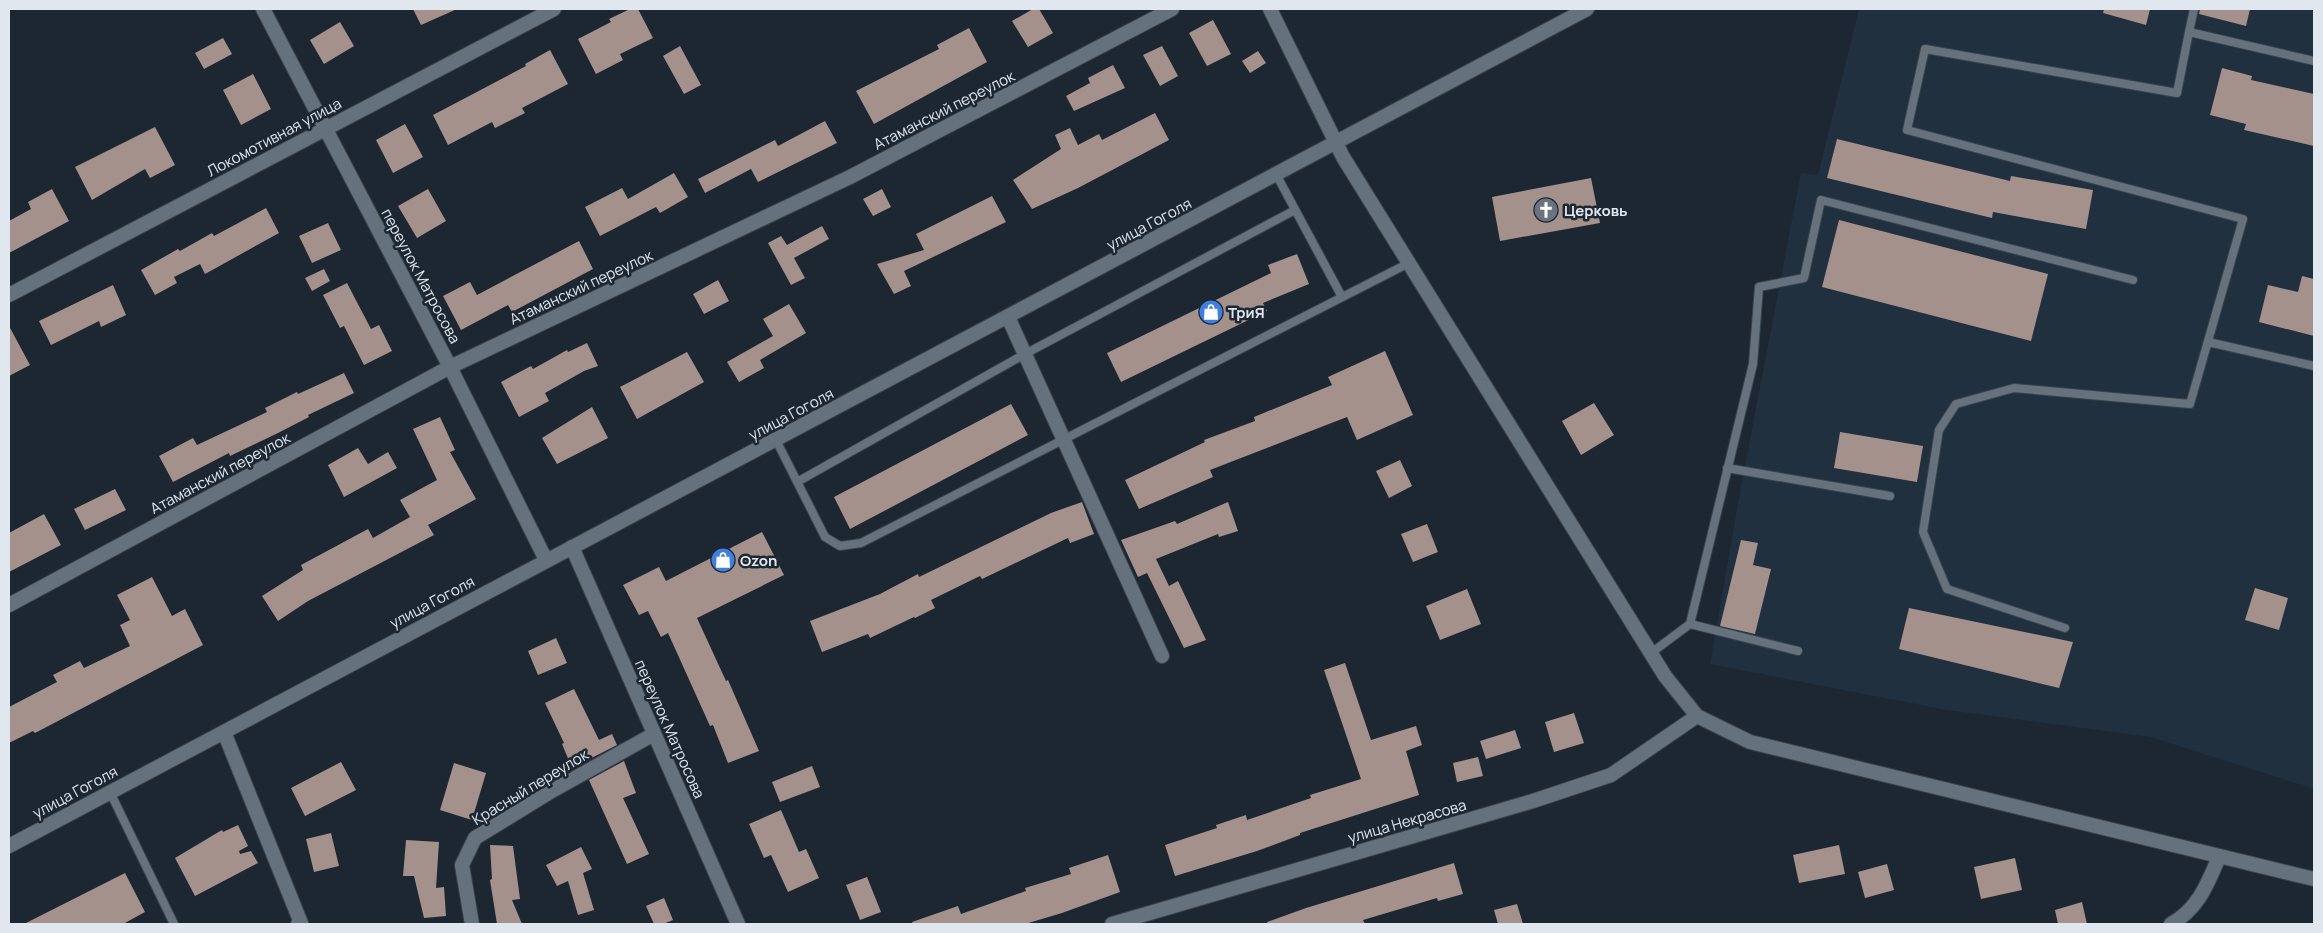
<svg xmlns="http://www.w3.org/2000/svg" width="2323" height="933" font-family="Manrope,sans-serif">
<rect width="100%" height="100%" fill="#1d2732"/>
<!-- built -->
<path fill="#20303f" d="M1859,9H2314V789L2151,737L1947,710L1710,664L1742,481L1801,173L1818,175Z"/>
<!-- building -->
<path fill="#a5918c" d="M413,9H457L421,25Z
M630,9H638L653,38L620,54L623,60L596,74L578,39L611,22L609,19Z
M1033,9H1039L1053,33L1028,47L1012,21Z
M2104,9H2150L2146,25L2103,13Z
M2200,9H2250L2246,26L2199,14Z
M1213,20L1231,54L1207,66L1189,33Z
M340,22L354,46L324,64L310,40Z
M969,28L987,62L874,124L856,91L939,49L937,45Z
M223,38L232,54L204,69L195,53Z
M680,46L701,85L684,94L663,56Z
M1162,46L1178,76L1160,86L1143,55Z
M550,50L568,84L522,108L525,113L495,128L492,122L448,145L433,115L526,66L525,64Z
M1258,51L1266,63L1250,73L1242,61Z
M1113,65L1125,88L1074,111L1066,96L1090,83L1088,78Z
M2222,68L2252,76L2251,80L2314,94V146L2244,130L2246,124L2210,115Z
M253,74L271,109L241,125L223,90Z
M1155,113L1169,140L1078,188L1032,209L1013,180L1061,149L1055,135L1070,128L1078,145L1099,134L1102,140Z
M825,121L837,143L758,182L751,169L705,193L698,179L775,140L778,146Z
M405,124L423,157L393,173L376,140Z
M155,127L175,165L150,178L145,169L92,200L75,167Z
M1837,139L2010,181L2011,176L2093,190L2086,229L1993,212L1992,218L1827,178Z
M674,173L688,197L660,213L656,207L600,236L585,207L622,188L628,199Z
M1591,178L1600,223L1500,241L1492,197Z
M52,189L69,221L9,253V221L31,209L28,202Z
M428,189L446,221L417,238L398,206Z
M882,189L891,207L873,216L863,199Z
M992,196L1006,222L904,271L911,286L894,294L877,264L924,250L916,234Z
M266,208L279,233L205,274L200,264L174,277L177,283L155,295L141,270L178,249L180,251L212,233L214,236Z
M1839,220L2048,274L2031,341L1822,287Z
M328,223L341,250L312,263L299,236Z
M822,226L829,239L794,258L805,278L791,285L768,243L781,236L787,245Z
M579,241L593,269L512,312L508,305L461,330L443,296L470,282L477,295Z
M1297,254L1309,284L1263,303L1267,311L1121,382L1107,353L1271,273L1268,265Z
M324,269L330,281L312,291L305,278Z
M2302,276L2314,279V336L2259,322L2268,285L2298,292Z
M718,280L729,301L704,314L693,294Z
M347,283L371,329L379,325L392,351L364,365L344,326L340,328L323,295Z
M113,285L126,315L101,327L99,321L51,345L39,321Z
M789,304L806,333L760,360L764,368L739,382L727,362L773,336L763,319Z
M9,326L30,365L9,376Z
M587,343L598,366L584,371L545,393L549,401L519,417L501,382L531,366L533,369L567,350L568,352Z
M1385,351L1413,415L1357,440L1347,417L1210,470L1213,477L1139,509L1125,480L1205,442L1204,440L1255,421L1254,417L1332,385L1328,377Z
M687,352L704,382L637,419L620,387Z
M344,373L354,393L308,415L309,417L278,433L230,456L229,453L173,482L159,456L193,438L197,445L267,412L265,408L297,392L298,394Z
M1594,403L1614,435L1581,455L1562,421Z
M1011,404L1028,435L850,529L834,497Z
M592,407L608,438L557,464L542,438Z
M440,417L455,450L450,452L476,499L428,525L434,535L308,601L278,621L262,596L303,570L301,565L368,529L373,538L410,517L400,500L437,480L413,429Z
M1840,432L1923,446L1917,482L1834,468Z
M358,448L368,464L388,452L397,468L344,497L328,465Z
M1400,460L1412,486L1389,498L1376,471Z
M115,489L126,510L85,530L74,509Z
M1082,502L1094,534L1070,543L1068,538L982,579L980,576L931,600L935,608L915,618L914,617L870,638L868,634L822,652L810,621L880,594L918,574L919,577L1051,513Z
M1228,502L1238,531L1219,537L1218,534L1156,559L1169,586L1178,581L1206,640L1184,648L1147,573L1138,577L1121,540L1175,521L1177,524Z
M44,514L61,545L9,572V533Z
M1427,524L1438,552L1413,562L1401,534Z
M762,532L784,575L697,618L726,681L728,680L759,751L728,763L713,725L710,726L668,633L661,637L648,611L639,615L623,585L659,567L666,581Z
M1741,540L1758,543L1753,565L1771,569L1755,634L1720,626Z
M152,577L172,616L185,609L203,645L35,733L33,731L9,743V707L57,682L53,675L80,661L84,668L130,646L120,625L130,620L117,595Z
M2255,588L2288,598L2279,630L2245,620Z
M1467,589L1481,624L1440,640L1426,606Z
M1909,608L2073,642L2059,688L1899,649Z
M556,638L567,663L538,675L528,651Z
M1345,663L1371,740L1416,726L1422,745L1406,751L1419,795L1300,833V835L1257,851L1175,876L1165,845L1217,828L1216,825L1246,815L1247,820L1311,798L1310,795L1361,779L1324,670Z
M574,689L599,740L612,734L617,745L572,768L562,744L564,743L545,703Z
M1574,713L1584,743L1554,752L1545,722Z
M1515,730L1521,748L1486,759L1480,741Z
M1478,757L1483,776L1457,782L1453,763Z
M624,761L636,793L623,798L649,854L627,864L589,780Z
M341,762L356,790L305,816L291,788Z
M454,763L486,773L472,820L440,810Z
M812,766L820,787L780,802L772,782Z
M781,810L799,852L806,849L819,878L788,892L771,855L764,858L749,824Z
M238,825L248,846L239,851L240,854L251,851L258,863L195,896L175,858L222,830L223,832Z
M331,833L339,866L314,872L306,839Z
M406,840L439,842L436,888L444,887L446,916L424,918L414,876H403Z
M490,845L513,846L520,899L512,900L522,924H497L490,880L492,879Z
M1839,845L1845,874L1799,883L1793,855Z
M581,847L592,869L583,873L594,910L578,915L568,881L557,886L546,865Z
M1108,855L1120,892L1062,913L1025,924H913L912,922L958,906L961,914L1026,891L1025,888L1071,874L1069,868Z
M2015,858L2022,890L1981,899L1974,867Z
M1454,863L1463,894L1438,901L1437,898L1363,920L1365,924H1268L1267,922L1306,908Z
M1887,864L1894,890L1865,898L1858,872Z
M125,873L145,912L123,924H24Z
M867,877L881,912L860,920L846,885Z
M664,898L673,920L663,924H654L646,906Z
M2082,902L2087,924H2058L2055,910Z
M1517,904L1523,924H1498L1494,910Z"/>
<g fill="none" stroke-linecap="round" stroke-linejoin="round">
<defs>
<path id="service" d="M2194,9L2189,32L2314,61
M1276,174L1342,297
M2208,342L2314,366
M776,440L825,537L840,546L861,543L1409,263
M1727,468L1890,496
M797,482L1025,354L1295,210
M1690,624L1798,651
M2065,628L1947,589L1923,532L1939,430L1956,404L2014,388L2190,404L2243,219L1907,130L1925,49L2177,93L2189,32
M1651,653L1690,624L1753,364L1759,287L1804,278L1821,200L2133,280
M110,792L174,924"/>
<path id="minor" d="M263,9L450,367L546,560
M1270,9L1343,157L1665,676L1697,716L1750,742L2314,879
M9,295L554,9
M1008,317L1162,656
M572,547L738,924
M9,605L450,367L850,177L1172,9
M224,732L301,923L298,924
M472,924L462,865L475,838L550,792L654,734
M1112,924L1533,801L1611,775L1697,716
M2171,924C2198,909 2207,885 2219,857"/>
<path id="secondary" d="M9,846L1587,9"/>
</defs>
<!-- service casing -->
<use href="#service" stroke="#3b444c" stroke-width="10"/>
<!-- minor casing -->
<use href="#minor" stroke="#3b444c" stroke-width="16"/>
<!-- secondary casing -->
<use href="#secondary" stroke="#3b444c" stroke-width="16"/>
<!-- service -->
<use href="#service" stroke="#65727e" stroke-width="8"/>
<!-- minor -->
<use href="#minor" stroke="#65727e" stroke-width="14"/>
<!-- secondary -->
<use href="#secondary" stroke="#65727e" stroke-width="14"/>
</g>
<!-- icons -->
<defs>
<symbol id="church-disc" viewBox="-11 -11 22 22"><circle r="9.5" fill="#6b7280" stroke="#1d2732"/><path d="M-1.2-6h2.4v3.5h3.3v2.4h-3.3V6h-2.4V-.1h-3.3v-2.4h3.3Z" fill="#fff"/></symbol>
<symbol id="shop-disc" viewBox="-11 -11 22 22"><circle r="9.5" fill="#3f7fe0" stroke="#1d2732"/><path d="M-5-2.5h2.3a2.7 3.5 0 0 1 5.4 0H5L5.5 6h-11ZM-1.5-2.5h3a1.5 2.3 0 0 0-3 0Z" fill="#fff"/></symbol>
</defs>
<g fill-rule="evenodd">
<use href="#church-disc" x="1532" y="196" width="28" height="28"/>
<use href="#shop-disc" x="1197" y="298" width="28" height="28"/>
<use href="#shop-disc" x="709" y="546" width="28" height="28"/>
</g>
<g text-anchor="middle" dominant-baseline="central" stroke-width="5" stroke-linejoin="round" paint-order="stroke">
<!-- street labels -->
<g font-size="15" fill="#e0e7ee" stroke="#1d2732">
<text transform="translate(944 110) rotate(-27)">Атаманский переулок</text>
<text transform="translate(274 137) rotate(-28)">Локомотивная улица</text>
<text transform="translate(1149 224) rotate(-28)">улица Гоголя</text>
<text transform="translate(421 276) rotate(62)">переулок Матросова</text>
<text transform="translate(581 287) rotate(-25)">Атаманский переулок</text>
<text transform="translate(791 414) rotate(-28)">улица Гоголя</text>
<text transform="translate(220 473) rotate(-28)">Атаманский переулок</text>
<text transform="translate(432 602) rotate(-28)">улица Гоголя</text>
<text transform="translate(670 729) rotate(66)">переулок Матросова</text>
<text transform="translate(530 787) rotate(-31)">Красный переулок</text>
<text transform="translate(75 792) rotate(-28)">улица Гоголя</text>
<text transform="translate(1407 821) rotate(-16)">улица Некрасова</text>
</g>
<!-- poi labels -->
<g font-size="15" font-weight="bold" fill="#e0e7ee" stroke="#1d2732" text-anchor="start">
<text x="1564" y="210">Церковь</text>
<text x="1228" y="312">ТриЯ</text>
<text x="740" y="560">Ozon</text>
</g>
</g>
<!-- border -->
<rect width="2323" height="933" fill="none" stroke="#e0e7ee" stroke-width="20"/>
</svg>
